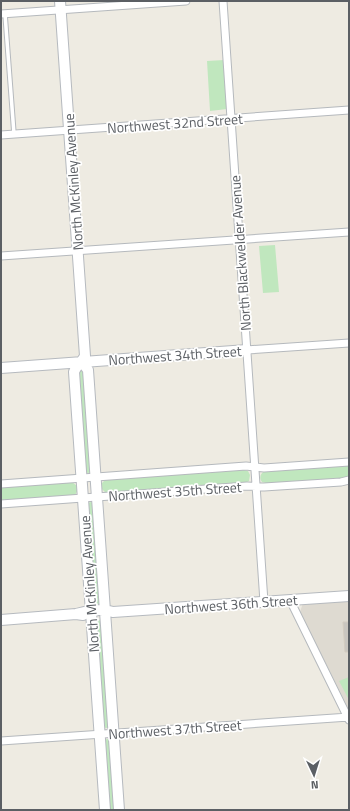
<svg xmlns="http://www.w3.org/2000/svg" width="350" height="811" font-family="'Titillium Web',sans-serif">
<rect width="100%" height="100%" fill="#eeebe2"/>
<!-- education -->
<path fill="#dedad1" d="M349,599V710L300,612L303,603Z"/>
<!-- green -->
<path fill="#c0e7be" d="M224,60L227,109L210,111L207,61Z
M275,245L279,292L263,293L259,246Z
M79,369H84L91,472L88,473L85,472Z
M347,465L349,467V476L346,478L270,484L262,482C259,478 260,473 265,471Z
M244,470L248,471L250,475L249,481L245,483L106,493L101,488V484L106,479Z
M72,482L77,486L78,490L75,495L1,500V487Z
M91,502L93,503L100,604H95L88,503Z
M98,620L102,621L109,727L106,728L103,727L96,621Z
M349,677V700L339,681Z
M107,739H109L116,810H108L105,740Z"/>
<!-- building -->
<path fill="#c9c6c0" stroke="#d3ccc1" d="M343,622H349V652H345Z"/>
<g fill="none" stroke-linecap="round" stroke-linejoin="round">
<defs>
<path id="lane" d="M5,14L14,134"/>
<path id="street" d="M223,1L264,602
M1,14L186,1
M1,135L349,110
M1,256L349,232
M247,350L349,343
M1,484L246,466L264,468L349,462
M1,504L247,486L264,487L341,482L349,480
M290,600L349,720
M1,741L349,717"/>
<path id="secondary" d="M60,1L85,356C82,362 76,366 74,372L105,810
M82,362L88,370L119,810
M1,368L247,350
M76,614C89,611 100,608 113,612L349,596
M1,620L76,614L83,615"/>
</defs>
<!-- lane casing -->
<use href="#lane" stroke="#b5b9bd" stroke-width="5.5"/>
<!-- street casing -->
<use href="#street" stroke="#b5b9bd" stroke-width="9"/>
<!-- secondary casing -->
<use href="#secondary" stroke="#b6babf" stroke-width="12"/>
<!-- lane -->
<use href="#lane" stroke="#fff" stroke-width="3.5"/>
<!-- street -->
<use href="#street" stroke="#fff" stroke-width="7"/>
<!-- secondary -->
<use href="#secondary" stroke="#fff" stroke-width="10"/>
</g>
<g text-anchor="middle" dominant-baseline="central" stroke-width="3.5" stroke-linejoin="round" paint-order="stroke">
<!-- street labels -->
<g font-size="14" fill="#5b5f64" stroke="#fff">
<text transform="translate(175 123) rotate(-4)">Northwest 32nd Street</text>
<text transform="translate(73 182) rotate(-94)">North McKinley Avenue</text>
<text transform="translate(240 253) rotate(-94)">North Blackwelder Avenue</text>
<text transform="translate(175 355) rotate(-4)">Northwest 34th Street</text>
<text transform="translate(175 491) rotate(-4)">Northwest 35th Street</text>
<text transform="translate(89 584) rotate(-94)">North McKinley Avenue</text>
<text transform="translate(231 604) rotate(-4)">Northwest 36th Street</text>
<text transform="translate(175 729) rotate(-4)">Northwest 37th Street</text>
</g>
</g>
<!-- border -->
<rect width="350" height="811" fill="none" stroke="#5b5f64" stroke-width="4"/>
<!-- north arrow -->
<g transform="translate(314 775) rotate(176)" stroke="#ffffff" stroke-width="3" paint-order="stroke">
<path d="M0-3L7 15L0 10L-7 15Z" fill="#5b5f64"/>
<text y="-6" font-size="11" font-weight="bold" text-anchor="middle" fill="#5b5f64">N</text>
</g>
</svg>
